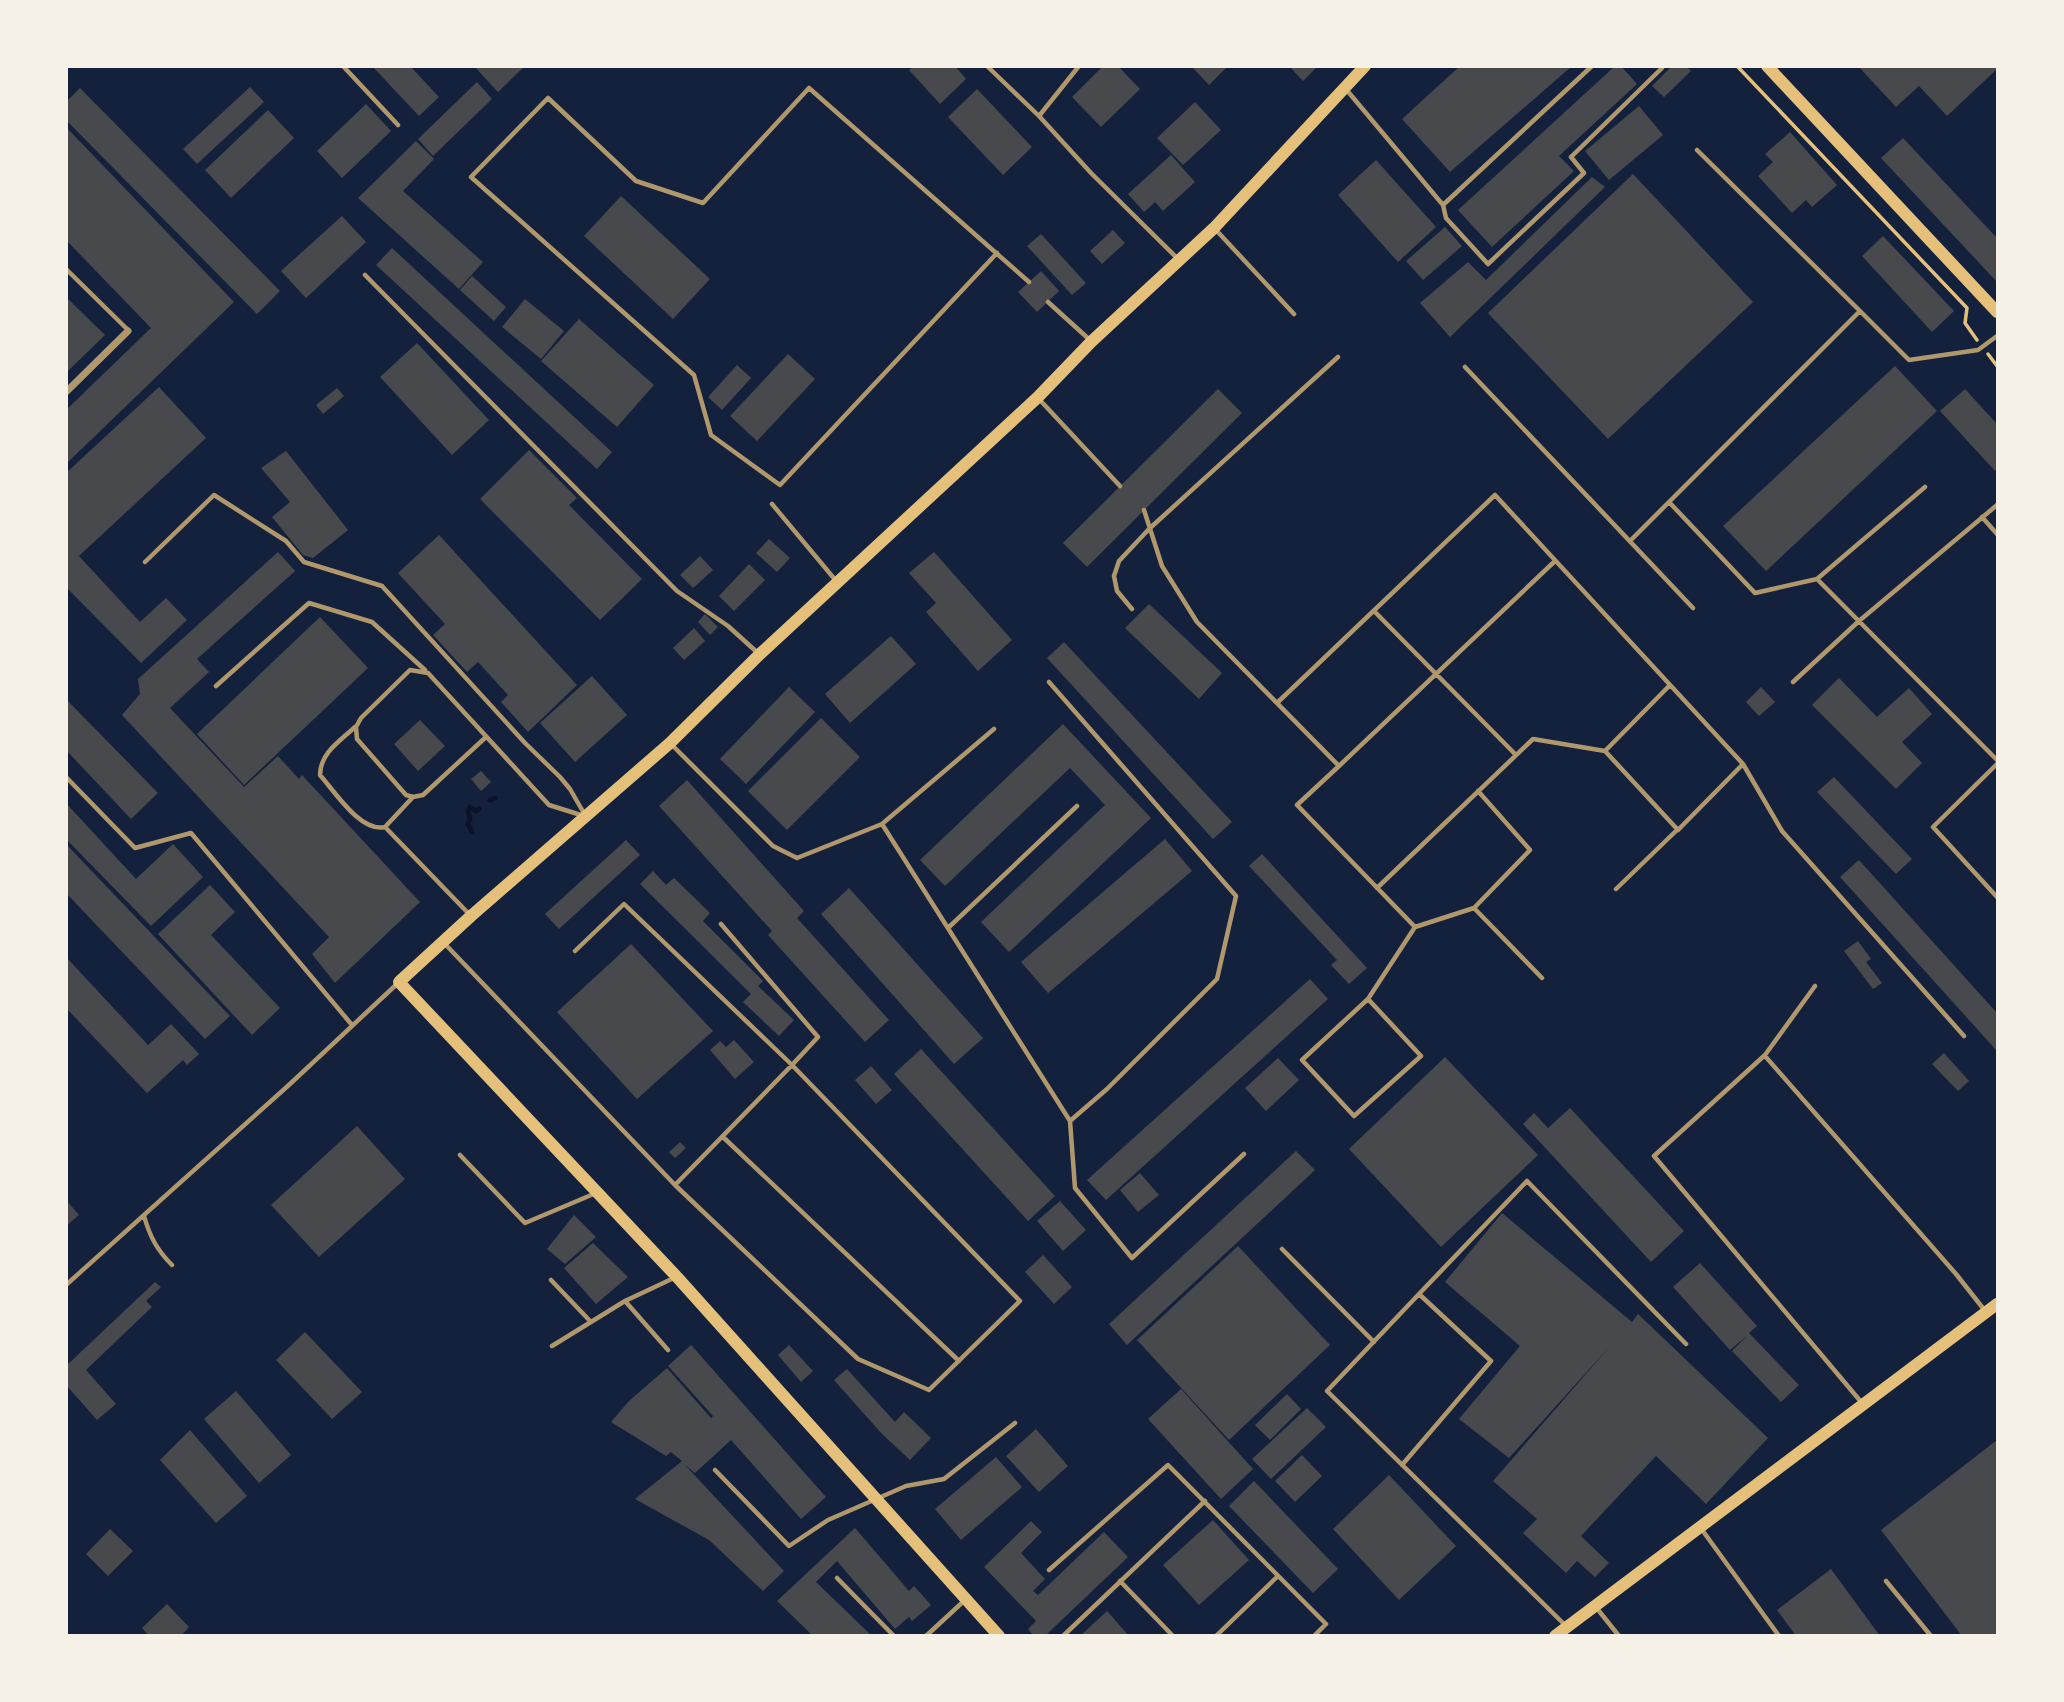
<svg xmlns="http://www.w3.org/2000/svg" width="2064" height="1702" font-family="'IBM Plex Sans',sans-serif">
<rect width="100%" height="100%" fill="#14213d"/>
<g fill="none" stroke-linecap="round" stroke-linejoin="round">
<!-- stream -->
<path stroke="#0b132b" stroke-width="5" d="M490,800L495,798
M472,832L468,824L470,819L468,811L470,807L476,811L479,809"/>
</g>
<!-- building -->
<path fill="#48494c" d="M372,66H410L439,97L419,116Z
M474,66H525L498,92Z
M914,66H955L966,79L940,104L909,70Z
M1103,66H1118L1140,89L1101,127L1072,97Z
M1191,66H1228L1209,85Z
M1289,66H1318L1303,81Z
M1460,66H1572L1450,172L1402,119Z
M1615,66H1621L1637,84L1559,156L1574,171L1492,247L1458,210Z
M1672,66H1686L1691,71L1664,97L1652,86Z
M1858,66H1997V69L1947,116L1919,86L1896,107Z
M477,82L492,99L433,156L418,139Z
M250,87L264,102L197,164L183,149Z
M80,88L280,291L257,314L66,120V102Z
M977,89L1032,147L1003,175L948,117Z
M1195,102L1221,130L1183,165L1157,138Z
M366,104L391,131L342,178L317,151Z
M1639,106L1663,135L1609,180L1585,151Z
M268,110L294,138L231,198L205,170Z
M66,127L234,302L66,464V410L151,328L66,240Z
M1790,132L1837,185L1812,207L1806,200L1792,213L1758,176L1773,162L1765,154Z
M1903,138L1997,238V282L1881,158Z
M416,141L434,159L403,191L483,262L459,289L358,198Z
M1171,155L1195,182L1163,211L1155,202L1144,212L1128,194Z
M1376,160L1436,227L1398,262L1338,195Z
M1633,174L1753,302L1608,439L1488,313Z
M1592,177L1605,187L1450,337L1420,303L1468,262L1486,280Z
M621,196L710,279L673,319L584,236Z
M342,216L366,242L306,298L281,271Z
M1445,227L1462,246L1423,280L1406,261Z
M1113,230L1125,243L1102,264L1090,251Z
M1041,234L1086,283L1072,295L1027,246Z
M1883,236L1954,311L1932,332L1862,256Z
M392,248L612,452L597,469L376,265Z
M1041,271L1059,291L1037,312L1018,292Z
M472,276L506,307L494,321L460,290Z
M66,297L105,335L66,373Z
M525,299L564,331L541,359L502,327Z
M579,319L654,385L617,427L541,361Z
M417,343L489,420L452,455L380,377Z
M788,354L815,379L757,441L730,416Z
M737,365L751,378L722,410L708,397Z
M1895,366L1937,411L1766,571L1723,526Z
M159,387L206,438L79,556L140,622L166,598L187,620L141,663L66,587V473Z
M337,388L344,396L323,414L316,405Z
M1218,389L1242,413L1087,567L1063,543Z
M1965,389L1997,424V468L1995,471L1940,411Z
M529,450L577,498L569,505L642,579L600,620L480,499Z
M286,451L348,530L313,558L303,555L272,517L290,502L261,468Z
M439,535L577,685L528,732L501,702L508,695L478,662L467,672L433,635L445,624L398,573Z
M769,539L790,558L777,572L756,553Z
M278,552L295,571L197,659L209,672L170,708L244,787L278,756L299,779L302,775L420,902L335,983L312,954L329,937L122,715L140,694L138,679Z
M934,552L1012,640L978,671L926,612L936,603L909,573Z
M700,556L713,570L693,588L680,575Z
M749,564L765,580L734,611L719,596Z
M1149,604L1222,673L1199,699L1125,628Z
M705,614L718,627L710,635L698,622Z
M320,617L368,668L244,785L197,734Z
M694,628L705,641L684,660L673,648Z
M891,636L916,664L850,723L825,694Z
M1064,642L1232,822L1213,839L1047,658Z
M592,676L627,715L575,762L540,723Z
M1839,678L1877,717L1909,688L1932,714L1902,742L1922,763L1896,789L1812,705Z
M789,687L815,712L746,784L720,759Z
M1761,687L1775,702L1759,716L1746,702Z
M66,699L158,793L131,819L66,750Z
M821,718L860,757L787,830L748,791Z
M420,720L445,746L418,771L394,744Z
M1063,724L1151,818L1009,952L981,922L1105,805L1070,768L945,886L920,860Z
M481,771L491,782L481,791L471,779Z
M1834,777L1912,859L1896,874L1817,792Z
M687,780L804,911L797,918L889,1020L865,1042L768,935L772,931L659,806Z
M66,803L136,879L173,844L203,877L151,926L66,839Z
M1165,839L1192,871L1048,993L1021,962Z
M626,840L640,855L559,929L545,914Z
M66,844L230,1016L205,1039L66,893Z
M1262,854L1367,968L1349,984L1331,965L1337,960L1249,866Z
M1859,860L1997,1013V1051L1840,877Z
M653,871L666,885L674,878L710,913L703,921L763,981L758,986L794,1020L779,1036L743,1002L751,994L640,884Z
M210,885L235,912L211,935L280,1008L252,1035L158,934Z
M849,888L983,1038L954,1064L821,914Z
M1858,941L1871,959L1866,962L1882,983L1873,989L1844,951Z
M631,944L713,1031L637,1099L557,1012Z
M66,957L148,1045L171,1024L199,1054L187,1065L183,1060L147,1093L66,1008Z
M1310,979L1328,999L1106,1200L1087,1180Z
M734,1040L754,1062L735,1079L710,1050L720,1041L726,1047Z
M921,1049L1055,1196L1028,1221L894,1074Z
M1944,1053L1969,1081L1958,1091L1932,1064Z
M1445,1057L1538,1155L1441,1247L1349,1149Z
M1278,1058L1299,1080L1266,1111L1245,1088Z
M871,1066L892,1090L876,1104L855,1080Z
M1570,1108L1684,1231L1651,1262L1523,1124L1534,1113L1548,1128Z
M357,1126L405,1179L319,1257L271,1205Z
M680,1142L686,1148L675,1158L669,1152Z
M1296,1151L1315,1170L1127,1345L1109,1324Z
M1140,1173L1159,1195L1138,1212L1120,1190Z
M66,1200L79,1215L66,1226Z
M1060,1201L1086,1230L1063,1251L1037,1221Z
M1502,1213L1632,1322L1638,1314L1768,1438L1706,1504L1656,1456L1581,1536L1609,1563L1595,1577L1577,1561L1566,1573L1523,1533L1537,1519L1493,1481L1612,1344L1509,1458L1459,1419L1520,1346L1445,1282Z
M574,1215L596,1237L565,1264L547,1249Z
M593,1243L628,1277L596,1304L564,1268Z
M1238,1246L1330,1345L1229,1440L1137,1340Z
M1043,1255L1072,1287L1054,1304L1025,1272Z
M1700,1263L1757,1326L1749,1333L1799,1385L1781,1402L1732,1351L1747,1336L1730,1350L1673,1287Z
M155,1282L161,1287L146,1301L152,1307L86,1370L116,1404L97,1420L66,1385V1366Z
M305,1332L362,1392L332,1419L276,1360Z
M691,1345L826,1497L801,1519L731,1440L695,1473L685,1465L784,1571L763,1591L709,1540L635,1499L682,1461L671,1452L666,1456L611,1422L629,1401L667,1368L711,1418L713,1416L668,1366Z
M789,1345L813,1371L801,1382L778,1355Z
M847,1369L895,1422L904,1412L931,1438L910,1460L882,1434L834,1380Z
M1181,1389L1253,1469L1221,1499L1148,1419Z
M236,1391L291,1455L259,1483L204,1419Z
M1287,1394L1301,1409L1270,1440L1255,1425Z
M1307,1408L1326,1427L1271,1479L1252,1459Z
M1036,1429L1068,1466L1039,1492L1006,1456Z
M190,1430L247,1496L216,1523L160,1460Z
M1997,1440V1636H1962L1881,1530Z
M1302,1455L1322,1476L1295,1502L1275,1481Z
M996,1457L1022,1487L961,1540L935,1509Z
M1389,1475L1456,1546L1399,1600L1333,1529Z
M1254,1481L1338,1569L1313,1593L1229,1506Z
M1213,1520L1249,1560L1199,1605L1163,1565Z
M1031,1521L1042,1532L1021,1553L1045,1579L1033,1591L1038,1595L1104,1532L1128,1557L1045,1636H1034L1028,1629L1036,1621L984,1567Z
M855,1528L909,1591L914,1586L931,1605L912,1621L909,1617L895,1629L837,1561L816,1582L872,1636H813L777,1601Z
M110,1529L133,1551L108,1576L86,1554Z
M1831,1569L1880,1636H1796L1777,1610Z
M167,1604L189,1627L181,1636H149L142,1628Z
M1107,1611L1129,1636H1080Z"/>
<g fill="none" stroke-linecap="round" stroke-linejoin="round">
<!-- path -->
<path stroke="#e5c07b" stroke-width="3.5" d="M1737,66L1967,308L1965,323L1977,340
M1988,354L1997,366"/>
<!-- service -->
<path stroke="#b1986c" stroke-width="4.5" d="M343,66L398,125
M987,66L1039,116
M1079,66L1039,116L1091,173L1178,259
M1345,88L1443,205L1592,66
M1697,150L1860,311
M1443,205L1446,218L1488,264L1584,173L1571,157L1662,68L1661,66
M1216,230L1294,314
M997,253L780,485L711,435L694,375L471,177L548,98L636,181L703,203L809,88L1029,282
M66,269L128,330
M365,275L677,591L728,626L759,654
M1048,302L1091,341
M1997,336L1978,350L1909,360L1860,311L1669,502L1755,593L1817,579L1997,760
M1465,367L1693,608
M1038,398L1120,486
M772,504L837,582
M1144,510L1162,566L1197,622L1339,766L1297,805L1415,927L1474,908L1542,978
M1982,517L1997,534
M1631,540L1669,502
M145,562L214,495L286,541L304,562L382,586L525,743L560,777L570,789L585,815
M1817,579L1925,487
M1132,609L1117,591L1114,576L1119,561L1149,529L1338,357
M1374,611L1516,755
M1793,682L1859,621L1997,505
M216,686L309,603L372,622L425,670
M1277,703L1495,495L1743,764L1782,831L1964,1036
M355,727C340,741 320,753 320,775C335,792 361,833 385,827
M486,737L423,795L413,797L406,795L357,739L356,727L361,718L410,670L428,673L549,805L584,816
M670,743L773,846L797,858L882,824L1070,1121L1107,1089L1217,979L1236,896L1049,682
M1605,751L1670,685
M1997,764L1933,827L1997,897
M1339,766L1555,561
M66,777L135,848L191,833L352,1025
M413,797L385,827L470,915
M882,824L994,729
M1377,888L1533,739L1605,751L1678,830L1743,764
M1616,889L1678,829
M1474,908L1530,850L1478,791
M948,928L1077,806
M445,944L675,1185L858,1359L929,1390L1020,1301L792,1065L675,1185
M575,951L624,904L792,1065L818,1037L721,924
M1815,986L1765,1055L1654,1156L1862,1403
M1368,999L1421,1056L1354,1116L1302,1060L1368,999L1415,927
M1765,1056L1956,1274L1986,1312
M1070,1121L1075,1188L1132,1258L1244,1154
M723,1137L959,1361
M460,1155L525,1223L596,1193
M144,1216C150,1237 157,1250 172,1265
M1282,1249L1374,1342
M551,1280L591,1322
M66,1285L290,1084L398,983
M1419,1294L1527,1181L1686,1344
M625,1301L668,1350
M552,1346L625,1301L676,1277
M1402,1465L1491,1361L1419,1294L1327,1391L1566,1626
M715,1470L789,1546L828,1520L906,1486L944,1479L1015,1423
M1700,1527L1779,1636
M1049,1570L1168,1465L1326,1624L1314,1636
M837,1578L894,1636
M1120,1581L1173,1636
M1886,1581L1931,1636
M1595,1606L1619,1636
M926,1636L965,1600
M1063,1636L1205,1501
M1216,1636L1278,1576"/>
<!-- minor -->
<path stroke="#b1986c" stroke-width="7" d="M66,392L128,331"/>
<!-- secondary -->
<path stroke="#e5c07b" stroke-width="12" d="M1767,66L1997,312
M999,1636L677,1277L399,982L471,916L670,743L760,654L1038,397L1091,342L1214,228L1365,66
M1555,1636L1997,1304"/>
</g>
<!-- border -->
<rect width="2064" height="1702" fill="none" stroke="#f6f1e7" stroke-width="136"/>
</svg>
